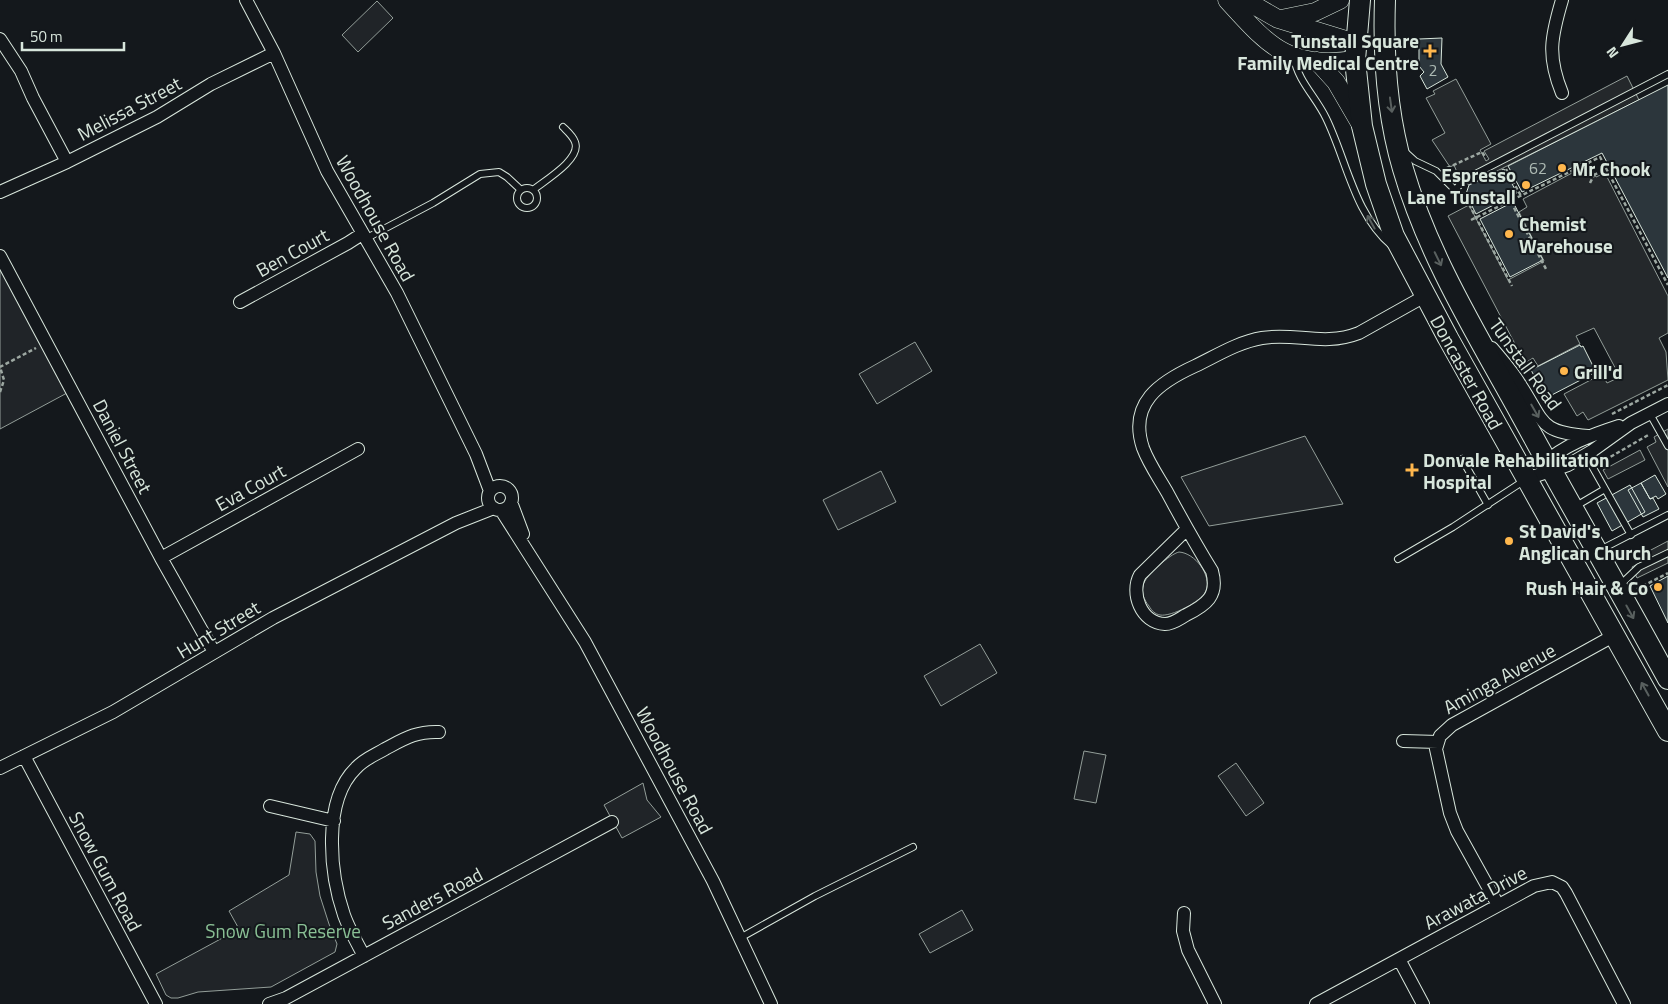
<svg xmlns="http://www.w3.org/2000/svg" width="1668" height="1004" font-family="'Titillium Web',sans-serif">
<rect width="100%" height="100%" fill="#14181c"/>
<!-- green -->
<path fill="#202428" stroke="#939e99" d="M377,1L393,18L358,52L342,35Z
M0,268L67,393L0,429Z
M915,342L932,371L877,404L859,374Z
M1305,436L1343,504L1209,526L1181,477Z
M881,471L896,502L838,530L823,500Z
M1179,552C1195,553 1212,575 1206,591C1201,602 1171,617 1160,615C1155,614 1152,611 1149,606C1144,600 1141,592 1143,585C1146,575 1170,554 1179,552Z
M980,644L997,673L941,706L924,676Z
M1084,751L1106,755L1096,803L1074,799Z
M1236,763L1264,803L1246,816L1218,776Z
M643,783L647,800L661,817L622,838L604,805Z
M296,832L310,834L315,841L316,872L320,896L329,924L337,944L335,952L271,987L198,992L178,998H171L166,995L156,974L239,929L229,911L289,875Z
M962,910L973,930L930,953L919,934Z"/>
<!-- parking -->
<path fill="#24282b" stroke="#939e99" d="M1627,76L1639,100L1469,185L1459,177L1454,165L1450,167L1432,140L1445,133L1426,98L1435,94L1433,91L1456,79L1491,144L1480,150L1486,161L1489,159L1484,151Z
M1589,164L1596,177L1605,173L1668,296V333L1659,338L1666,352L1668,380L1588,420L1583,412L1577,416L1564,394L1602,374L1607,383L1620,377L1594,328L1576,336L1580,344L1538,366L1533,358L1525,363L1448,216L1469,205L1508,280L1544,261L1519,212L1527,207L1523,199Z
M1668,429V487L1647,447L1656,442L1654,437Z
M1640,450L1645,460L1608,479L1603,470Z
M1668,541V563L1637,578L1632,567L1651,557L1649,551Z"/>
<!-- building -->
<path fill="#2c363c" stroke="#d8e6dc" d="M1442,38L1441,64L1448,77L1427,89L1420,76L1424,72L1419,66V39Z
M1668,85V278L1602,153L1522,192L1508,166Z
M1504,169L1517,193L1476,214L1466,194L1469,185Z
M1513,202L1543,260L1510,277L1480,219Z
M1580,345L1581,347L1583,346L1596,372L1546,398L1531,370Z
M1655,475L1666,494L1658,499L1656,496L1650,499L1641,483Z
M1641,483L1650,499L1653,498L1659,509L1643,517L1628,490Z
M1630,485L1645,512L1612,531L1597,503Z
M1668,576V623L1650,586Z"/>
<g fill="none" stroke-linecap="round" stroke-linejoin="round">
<defs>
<path id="lane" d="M1294,58C1298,81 1316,97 1326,118C1347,161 1354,214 1392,246
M1404,151L1415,161L1436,171L1455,190L1464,180L1668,74
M517 198a10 10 0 1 1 20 0a10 10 0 1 1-20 0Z
M533,190C544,181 582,159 575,142C573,136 567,131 563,127
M365,239L433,203L480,174L499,172L507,177L521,190
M1650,414L1668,446
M1592,451V466L1631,535
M1462,459L1488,505
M1576,506L1605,489
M1600,550L1668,515
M1398,559L1453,527L1525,480
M1620,585L1639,567L1668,553
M740,938L815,896L913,847"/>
<path id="street" d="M246,0L274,53L327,171L397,293L476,454L490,491
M0,39L21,71L33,98L67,162
M1562,93C1547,56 1551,37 1562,0
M0,192L67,162L157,117L211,84L274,53
M0,256L161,558L214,652
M240,302L348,243L362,234
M1492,348C1502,360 1513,372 1521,386C1545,423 1539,432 1588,436
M1542,465C1564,445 1591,435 1619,426
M1526,479L1568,465L1592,451L1631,423L1668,404
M488 498a12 12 0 1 1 24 0a12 12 0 1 1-24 0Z
M511,502L523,534
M501,510L585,642L713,881L771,1004
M1187,529L1140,575C1130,593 1141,623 1165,624C1173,624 1179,619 1186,615C1206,605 1219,596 1212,571C1196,545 1181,518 1167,492C1159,478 1149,464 1143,448C1128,403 1160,382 1195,366C1216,356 1238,342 1262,338C1295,332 1323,347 1359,333L1425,296
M161,558L358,449
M1403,741L1438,742
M24,756L156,1004
M0,768L113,712L273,618L456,523L494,508
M270,806L334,821
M1498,905L1457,831L1450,813L1436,749L1440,736L1452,725L1615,635
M1184,913L1183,931L1188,950L1215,1004
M364,956C357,943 349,929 344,915C330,874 322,801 356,768C364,759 375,755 385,749C404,739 416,731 439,732
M1399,959L1423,1004
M269,1004L286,998L612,822
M1316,1004L1534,886L1552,882L1562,887L1566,893L1624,1004"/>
<path id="secondary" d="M1227,0C1269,46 1287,69 1355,60
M1245,0L1278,19L1356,43
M1281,19L1315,12L1340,0
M1317,61L1336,82L1361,125"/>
<path id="primary" d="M1360,0L1355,60L1362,126L1376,184L1394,236L1448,338L1668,731
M1385,0C1383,56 1387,115 1403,169C1428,255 1476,333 1519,411C1568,501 1619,589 1668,679"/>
</defs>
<!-- lane casing -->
<use href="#lane" stroke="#d8e6dc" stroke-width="8"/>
<!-- street casing -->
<use href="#street" stroke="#d8e6dc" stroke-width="14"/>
<!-- secondary casing -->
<use href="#secondary" stroke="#d8e6dc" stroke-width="19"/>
<!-- primary casing -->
<use href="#primary" stroke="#d8e6dc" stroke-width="22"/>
<!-- path -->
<path stroke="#9da8a2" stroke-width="2.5" stroke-dasharray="4 2.5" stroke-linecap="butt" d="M1588,163L1594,175L1606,169
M1447,168L1482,152L1486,158
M1506,169L1521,196
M1590,183L1594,175
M1463,193L1512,286
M1511,202L1546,269
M1471,220L1600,157L1668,285
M0,392L4,380L0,367L36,348
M1612,414L1668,385
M1605,460L1650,434
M1637,589L1668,573"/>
<!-- lane -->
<use href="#lane" stroke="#14181c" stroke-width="6"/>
<!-- street -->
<use href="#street" stroke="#14181c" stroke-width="12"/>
<!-- secondary -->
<use href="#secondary" stroke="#14181c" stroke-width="18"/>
<!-- primary -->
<use href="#primary" stroke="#14181c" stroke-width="20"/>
</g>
<!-- one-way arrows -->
<defs><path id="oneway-shaft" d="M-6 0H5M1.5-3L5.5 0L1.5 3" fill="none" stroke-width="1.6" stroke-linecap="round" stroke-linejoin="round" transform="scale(1.25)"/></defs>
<g stroke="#59605f">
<use href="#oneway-shaft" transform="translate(1391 105) rotate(82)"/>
<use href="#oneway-shaft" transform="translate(1371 222) rotate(-119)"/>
<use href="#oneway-shaft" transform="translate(1438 259) rotate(64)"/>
<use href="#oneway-shaft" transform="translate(1535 411) rotate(60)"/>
<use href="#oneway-shaft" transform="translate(1630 612) rotate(61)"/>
<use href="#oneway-shaft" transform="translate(1645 689) rotate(-119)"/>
</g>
<!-- markers -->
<g fill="#ffb74d" stroke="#14181c" stroke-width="2">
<path d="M1427.5 43.5h5v5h5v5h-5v5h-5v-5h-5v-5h5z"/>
<circle cx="1562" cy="168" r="5"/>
<circle cx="1526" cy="185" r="5"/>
<circle cx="1509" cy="234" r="5"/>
<circle cx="1564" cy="371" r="5"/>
<path d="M1409.5 462.5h5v5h5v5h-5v5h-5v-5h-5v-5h5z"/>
<circle cx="1509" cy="541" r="5"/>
<circle cx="1658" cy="587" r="5"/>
</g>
<g text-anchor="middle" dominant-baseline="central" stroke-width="4" stroke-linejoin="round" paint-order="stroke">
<!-- number labels -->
<g font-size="16" fill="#adbab4">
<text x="1433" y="70">2</text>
<text x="1538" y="168">62</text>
</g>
<!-- poi labels -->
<g font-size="19" font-weight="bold" fill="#d8e6dc" stroke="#14181c" text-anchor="start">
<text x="1419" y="40" text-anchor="end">Tunstall Square<tspan x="1419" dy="22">Family Medical Centre</tspan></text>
<text x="1572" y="168">Mr Chook</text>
<text x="1516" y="174" text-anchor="end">Espresso<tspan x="1516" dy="22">Lane Tunstall</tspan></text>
<text x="1519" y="223">Chemist<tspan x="1519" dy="22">Warehouse</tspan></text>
<text x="1574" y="371">Grill'd</text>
<text x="1423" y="459">Donvale Rehabilitation<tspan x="1423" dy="22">Hospital</tspan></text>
<text x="1519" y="530">St David's<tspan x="1519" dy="22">Anglican Church</tspan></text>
<text x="1648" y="587" text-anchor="end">Rush Hair &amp; Co</text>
</g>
<!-- street labels -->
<g font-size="19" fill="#d8e6dc" stroke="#14181c">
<text transform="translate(129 108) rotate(-28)">Melissa Street</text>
<text transform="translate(376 218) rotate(61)">Woodhouse Road</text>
<text transform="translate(292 252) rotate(-29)">Ben Court</text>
<text transform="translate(1526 364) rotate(54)">Tunstall Road</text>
<text transform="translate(1467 372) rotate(61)">Doncaster Road</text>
<text transform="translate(123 446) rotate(62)">Daniel Street</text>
<text transform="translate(250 487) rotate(-29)">Eva Court</text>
<text transform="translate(218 629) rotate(-31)">Hunt Street</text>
<text transform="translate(1499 678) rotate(-29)">Aminga Avenue</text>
<text transform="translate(675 770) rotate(62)">Woodhouse Road</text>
<text transform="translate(106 871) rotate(62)">Snow Gum Road</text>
<text transform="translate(1475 897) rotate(-28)">Arawata Drive</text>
<text transform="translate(432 898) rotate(-28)">Sanders Road</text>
</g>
<!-- park labels -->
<g font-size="19" fill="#8ac095" stroke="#14181c">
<text x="283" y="930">Snow Gum Reserve</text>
</g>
</g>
<!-- north arrow -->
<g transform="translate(1623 45) rotate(234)" stroke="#14181c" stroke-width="4" paint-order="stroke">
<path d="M0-4L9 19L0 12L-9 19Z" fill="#d8e6dc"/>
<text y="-8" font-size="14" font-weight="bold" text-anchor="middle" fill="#d8e6dc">N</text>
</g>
<!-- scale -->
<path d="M22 42v8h102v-8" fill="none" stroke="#d8e6dc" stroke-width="2.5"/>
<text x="30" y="42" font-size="15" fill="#d8e6dc" stroke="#14181c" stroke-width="4" paint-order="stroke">50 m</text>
</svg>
